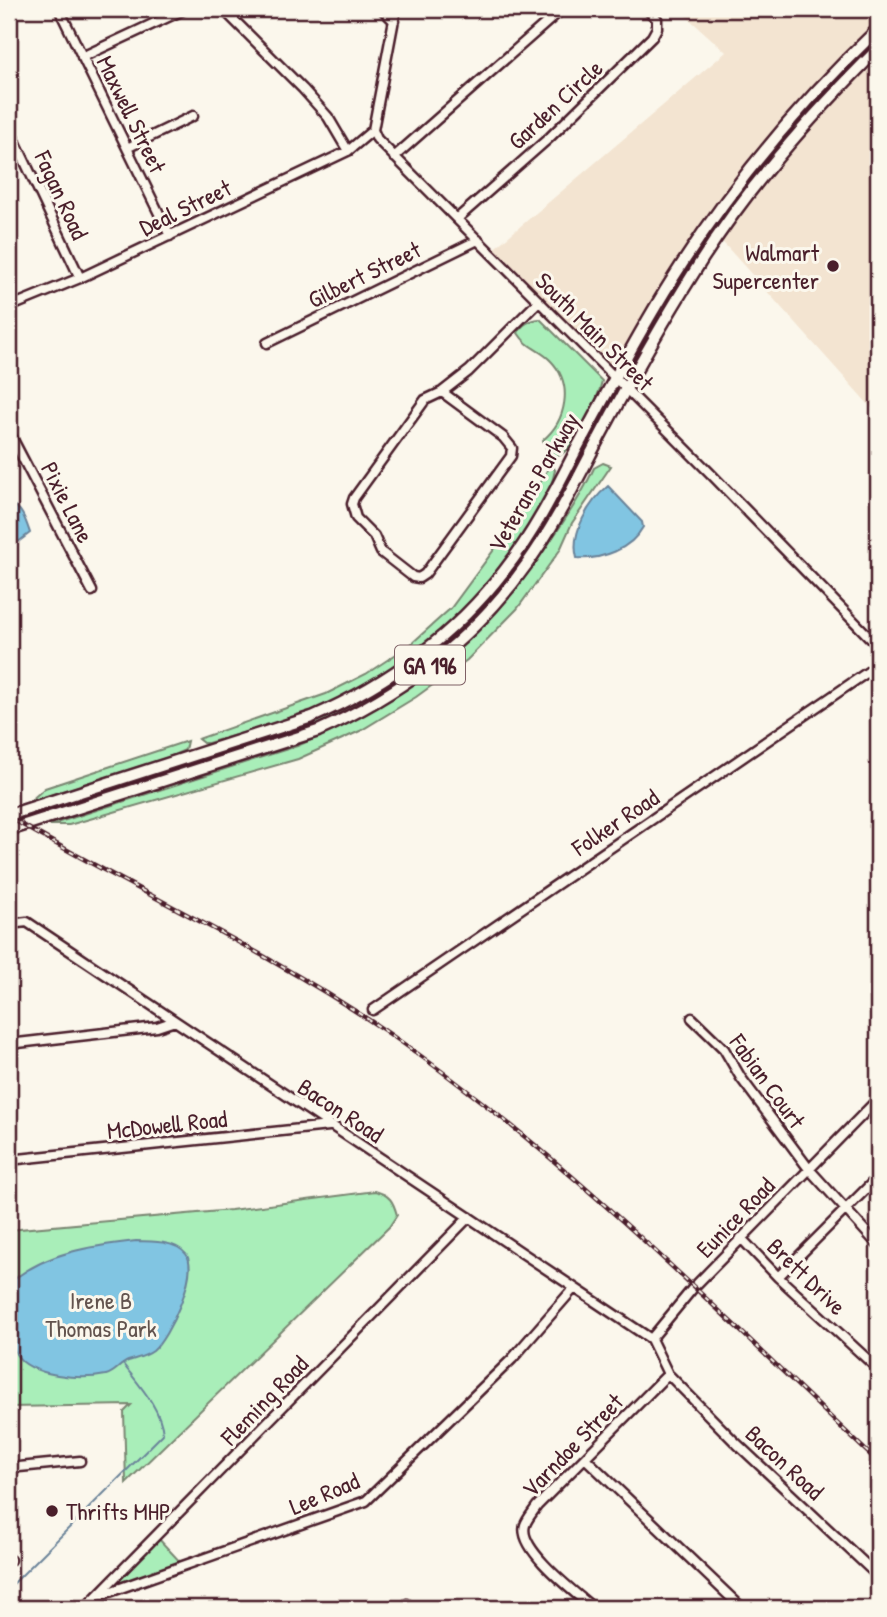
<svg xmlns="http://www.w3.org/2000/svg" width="887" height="1617" font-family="'Patrick Hand',sans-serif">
<rect width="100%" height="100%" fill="#fbf7ec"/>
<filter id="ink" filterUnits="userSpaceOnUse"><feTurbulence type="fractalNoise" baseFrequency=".0143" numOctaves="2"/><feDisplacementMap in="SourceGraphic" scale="14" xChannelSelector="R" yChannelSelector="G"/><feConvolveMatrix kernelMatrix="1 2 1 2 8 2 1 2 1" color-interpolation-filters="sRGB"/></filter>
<g filter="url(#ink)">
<!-- built -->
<path fill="#f3e4d1" d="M678,9H878V415L718,237L628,390L490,252L726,52Z"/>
<!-- green -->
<path fill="#a9eeb9" stroke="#7a8672" stroke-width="2" d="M540,319L602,381C598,399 574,452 557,456L547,450L543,440C566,421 574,385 551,361C540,349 528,349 518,333C522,324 530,320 540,319Z
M551,463L555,470C550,498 529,526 513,550C461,621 389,683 306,714C274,725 241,733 208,743H203L198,739L326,694L366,674L410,645L451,608L532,498Z
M603,463L611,466L572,523L560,550L517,609L467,660L416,697L360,731L298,759L69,825H50L297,746C406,702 481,644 547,546C564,521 582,495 594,468Z
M562,487L565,488C508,614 404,696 276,741L275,738C302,726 332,716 358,702C448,652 515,578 562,487Z
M187,741L185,750L169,757L29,802L45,788Z
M121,785L122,787L101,796L24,820L21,819V817Z
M375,1191C390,1195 393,1201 397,1215L389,1227L126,1483L124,1412L131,1405L9,1407V1230L231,1210Z
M157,1537L184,1566L110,1592L107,1587Z"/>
<!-- water -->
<path fill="#81c5e2" stroke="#6b8399" stroke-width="2" d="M608,486L642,522L643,527C631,549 602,560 577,558C570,533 589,502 608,486Z
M9,503C22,507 26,521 30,533L9,549Z
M136,1241C151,1241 176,1241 186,1254C200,1272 168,1338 153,1351C145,1357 137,1358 128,1361C120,1364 115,1373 106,1375C82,1380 30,1377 16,1354C5,1336 9,1300 9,1280L12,1281C47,1252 92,1246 136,1241Z"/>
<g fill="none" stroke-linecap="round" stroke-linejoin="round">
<!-- stream -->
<path stroke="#6b8399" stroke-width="2" d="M9,1218L12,1222
M9,1588L163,1434C161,1408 138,1384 123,1364"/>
<defs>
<path id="minor" d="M59,9L170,236
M223,9L303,89L328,117L348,151
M382,9L394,21
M396,9L373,130L377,139L710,473L878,646
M82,57L185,9
M9,128L80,278
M127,148L193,116
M394,157L562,9
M458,218L549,138L652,37L657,28V19L647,9
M9,307L80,278L348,151L373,130
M267,343L478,240
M442,392L503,437L512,448L511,456L425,574L419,578L413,577L381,552L374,536L356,518L352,504L354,498L425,400L442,392L469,371L539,301
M9,432L92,591
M9,924L27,922L651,1339
M373,1010L878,665
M692,1018L724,1049L741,1078L809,1169L878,1245
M9,1044L157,1027L175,1021
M9,1160L329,1126
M741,1238L778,1277L878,1369
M778,1277L878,1177
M651,1339L693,1288L878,1099
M651,1339L668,1374L734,1441L878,1576
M585,1458L742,1608
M9,1468L80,1461
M9,1560H10
M98,1596L366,1501L512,1359L574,1288
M407,1604L412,1608
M85,1608L469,1217
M593,1608C576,1593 517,1549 525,1525C527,1519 533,1512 537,1506L668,1374"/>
<path id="major" d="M9,815L312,717C387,684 454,636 504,571C534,533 555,491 577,448C608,391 638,333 673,278C731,186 800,103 878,29
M9,830L318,731C401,694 474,639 527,564C555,525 576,482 598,440C628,384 659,328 693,274C744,191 809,118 878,49"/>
</defs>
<!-- minor casing -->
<use href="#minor" stroke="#4a1f2b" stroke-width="13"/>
<!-- major casing -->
<use href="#major" stroke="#4a1f2b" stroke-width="15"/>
<!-- minor -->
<use href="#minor" stroke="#fbf7ec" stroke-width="8"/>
<!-- major -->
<use href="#major" stroke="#fbf7ec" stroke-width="10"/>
<defs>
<path id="rail" d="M9,817C133,890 265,949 384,1030C565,1154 719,1312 878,1462"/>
</defs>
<!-- rail casing -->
<use href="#rail" stroke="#4a1f2b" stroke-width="4.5"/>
<!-- rail -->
<use href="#rail" stroke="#fbf7ec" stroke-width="2" stroke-dasharray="5" stroke-linecap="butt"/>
</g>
</g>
<!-- markers -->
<g fill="#4a1f2b" stroke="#fbf7ec" stroke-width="2.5">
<circle cx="833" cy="266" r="7"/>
<circle cx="52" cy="1511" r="7"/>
</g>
<g text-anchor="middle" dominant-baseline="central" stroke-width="6" stroke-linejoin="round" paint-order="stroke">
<!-- shield labels -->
<rect fill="#fbf7ec" stroke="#7f6065" stroke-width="2" x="395" y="645.5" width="70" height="39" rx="5"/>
<g font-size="23" font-weight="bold" fill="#4a1f2b">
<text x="430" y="665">GA 196</text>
</g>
<!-- street labels -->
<g font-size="24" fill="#4a1f2b" stroke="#fbf7ec">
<text transform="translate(555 104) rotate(-43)">Garden Circle</text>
<text transform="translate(132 114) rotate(64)">Maxwell Street</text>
<text transform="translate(62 195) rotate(65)">Fagan Road</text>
<text transform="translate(185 207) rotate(-26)">Deal Street</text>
<text transform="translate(364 274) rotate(-26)">Gilbert Street</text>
<text transform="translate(595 331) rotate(45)">South Main Street</text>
<text transform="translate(533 482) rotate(-60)">Veterans Parkway</text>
<text transform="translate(68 502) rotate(63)">Pixie Lane</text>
<text transform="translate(615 822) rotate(-34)">Folker Road</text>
<text transform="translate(768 1081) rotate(54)">Fabian Court</text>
<text transform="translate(341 1110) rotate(33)">Bacon Road</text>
<text transform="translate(167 1124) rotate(-6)">McDowell Road</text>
<text transform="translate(735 1217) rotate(-46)">Eunice Road</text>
<text transform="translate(807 1276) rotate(44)">Brett Drive</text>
<text transform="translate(264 1400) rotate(-46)">Fleming Road</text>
<text transform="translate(572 1445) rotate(-46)">Varndoe Street</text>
<text transform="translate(785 1462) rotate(43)">Bacon Road</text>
<text transform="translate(324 1493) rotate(-23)">Lee Road</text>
</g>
<!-- poi labels -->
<g font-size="24" fill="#4a1f2b" stroke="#fbf7ec" text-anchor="end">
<text x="819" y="252">Walmart<tspan x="819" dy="28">Supercenter</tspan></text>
<text x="66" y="1511" text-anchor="start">Thrifts MHP</text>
</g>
<!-- park labels -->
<g font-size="24" fill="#62534e" stroke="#fbf7ec">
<text x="101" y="1300">Irene B<tspan x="101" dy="28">Thomas Park</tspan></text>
</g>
</g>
<!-- margin -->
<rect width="887" height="1617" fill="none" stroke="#fbf7ec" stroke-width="35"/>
<rect x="18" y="18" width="852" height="1582" fill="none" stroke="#4a1f2b" stroke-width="2.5" filter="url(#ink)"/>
</svg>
